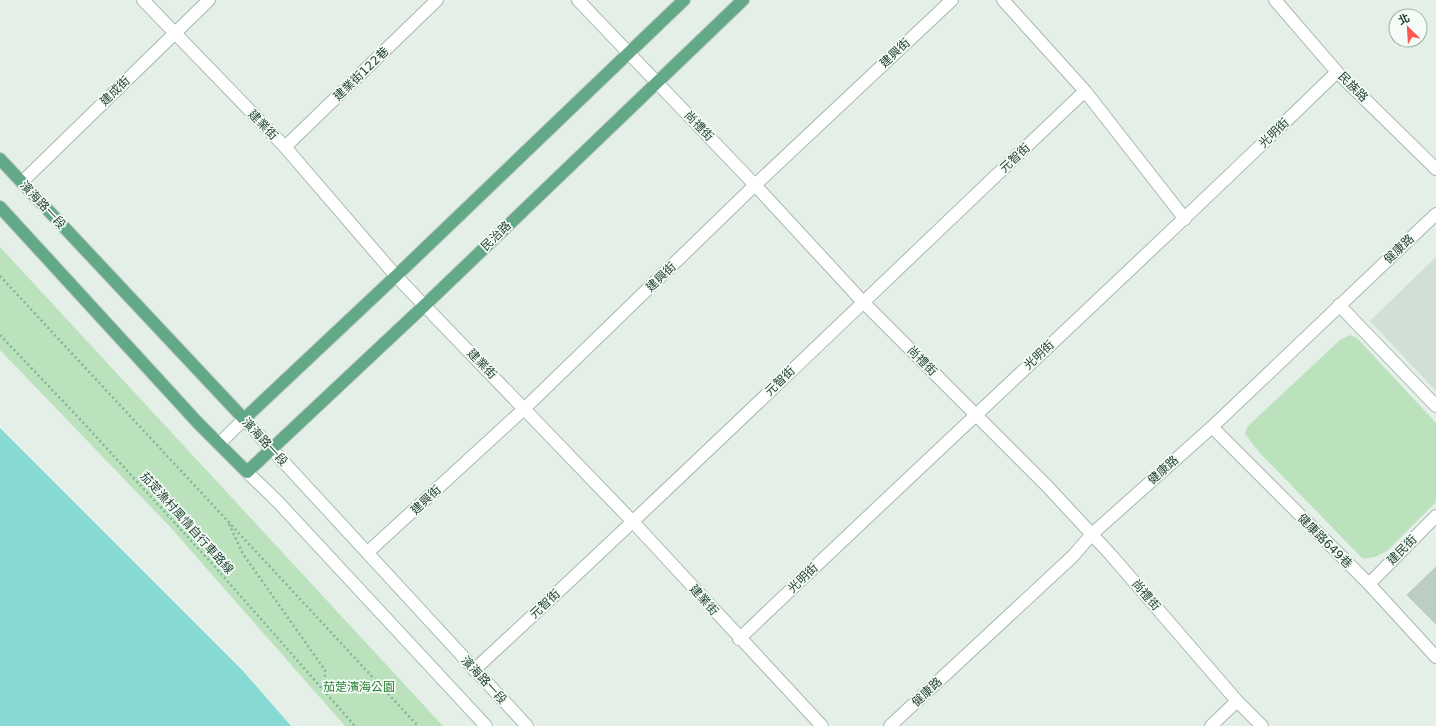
<svg xmlns="http://www.w3.org/2000/svg" width="1436" height="726" font-family="'DejaVu Sans','Noto Sans TC',sans-serif">
<rect width="100%" height="100%" fill="#e4efe7"/>
<!-- built -->
<path fill="#d2dfd6" d="M1436,257V391L1370,321Z"/>
<!-- green -->
<path fill="#bbe2bc" d="M0,247L443,726H345L172,529L0,350Z
M1350,335L1357,338L1436,423V502L1387,551L1375,557L1363,559L1259,452L1245,434L1247,427L1340,340Z"/>
<!-- water -->
<path fill="#86dad3" d="M0,428L243,671L291,726H0Z"/>
<!-- building -->
<path fill="#bccdc2" stroke="#b5cabc" d="M1436,567V624L1407,595Z"/>
<g fill="none" stroke-linecap="round" stroke-linejoin="round">
<defs>
<path id="lane" d="M1003,0L1085,91L1185,219
M285,147L437,0
M1339,305L1436,406
M1212,427L1369,584L1436,657
M1211,726L1237,701"/>
<path id="street" d="M143,0L285,147L396,276L634,523L822,726
M578,0L755,185L863,302L1047,486L1111,555L1237,701L1262,726
M1275,0L1337,72L1436,169
M22,182L209,0
M368,552L525,408L755,185L952,0
M1369,584L1436,516
M739,639C938,449 1140,263 1337,72
M474,670C680,480 881,284 1085,91
M890,726L1073,556L1092,534L1212,427L1436,214"/>
<path id="secondary" d="M219,444L244,419L527,726
M247,472L278,502L486,726"/>
<path id="primary" d="M0,159L244,419L396,276L684,0
M0,207L198,423L247,472L425,305L743,0"/>
</defs>
<!-- lane casing -->
<use href="#lane" stroke="#a6b8ad" stroke-width="14"/>
<!-- street casing -->
<use href="#street" stroke="#a6b8ad" stroke-width="14"/>
<!-- secondary casing -->
<use href="#secondary" stroke="#a4bfaf" stroke-width="14"/>
<!-- primary casing -->
<use href="#primary" stroke="#c1cac6" stroke-width="14"/>
<!-- path -->
<path stroke="#81b699" stroke-width="2.5" stroke-dasharray="2 3" stroke-linecap="butt" d="M0,276L418,726
M0,335L78,417L216,568L355,726
M229,524L243,554L325,670V690"/>
<!-- lane -->
<use href="#lane" stroke="#fff" stroke-width="12"/>
<!-- street -->
<use href="#street" stroke="#fff" stroke-width="12"/>
<!-- secondary -->
<use href="#secondary" stroke="#fff" stroke-width="12"/>
<!-- primary -->
<use href="#primary" stroke="#63a987" stroke-width="12"/>
</g>
<g text-anchor="middle" dominant-baseline="central" stroke-width="3.5" stroke-linejoin="round" paint-order="stroke">
<!-- street labels -->
<g font-size="12" fill="#214332" stroke="#f5fbf7">
<text transform="translate(895 53) rotate(-43)">建興街</text>
<text transform="translate(361 74) rotate(-44)">建業街122巷</text>
<text transform="translate(1353 87) rotate(45)">民族路</text>
<text transform="translate(115 91) rotate(-44)">建成街</text>
<text transform="translate(263 125) rotate(46)">建業街</text>
<text transform="translate(699 126) rotate(46)">尚禮街</text>
<text transform="translate(1274 133) rotate(-44)">光明街</text>
<text transform="translate(1015 158) rotate(-43)">元智街</text>
<text transform="translate(43 205) rotate(47)">濱海路一段</text>
<text transform="translate(496 236) rotate(-44)">民治路</text>
<text transform="translate(1399 249) rotate(-43)">健康路</text>
<text transform="translate(661 277) rotate(-44)">建興街</text>
<text transform="translate(1039 355) rotate(-43)">光明街</text>
<text transform="translate(922 361) rotate(45)">尚禮街</text>
<text transform="translate(482 364) rotate(46)">建業街</text>
<text transform="translate(780 381) rotate(-44)">元智街</text>
<text transform="translate(265 442) rotate(47)">濱海路一段</text>
<text transform="translate(1163 470) rotate(-42)">健康路</text>
<text transform="translate(426 500) rotate(-43)">建興街</text>
<text transform="translate(187 523) rotate(48)">茄萣漁村風情自行車路線</text>
<text transform="translate(1325 541) rotate(45)">健康路649巷</text>
<text transform="translate(1402 550) rotate(-45)">建民街</text>
<text transform="translate(803 578) rotate(-44)">光明街</text>
<text transform="translate(1146 595) rotate(49)">尚禮街</text>
<text transform="translate(704 600) rotate(48)">建業街</text>
<text transform="translate(545 604) rotate(-43)">元智街</text>
<text transform="translate(484 680) rotate(47)">濱海路一段</text>
<text transform="translate(927 692) rotate(-43)">健康路</text>
</g>
<!-- park labels -->
<g font-size="12" fill="#267f34" stroke="#f5fbf7">
<text x="359" y="687">茄萣濱海公園</text>
</g>
</g>
<!-- north arrow -->
<g transform="translate(1408 28) rotate(335)"><circle r="19" fill="#f5fbf7" stroke="#a0b1a8"/>
<path d="M0-3L7 15L0 10L-7 15Z" fill="#ff5552"/>
<text y="-6" font-size="11" font-weight="bold" text-anchor="middle" fill="#214332">北</text>
</g>
</svg>
